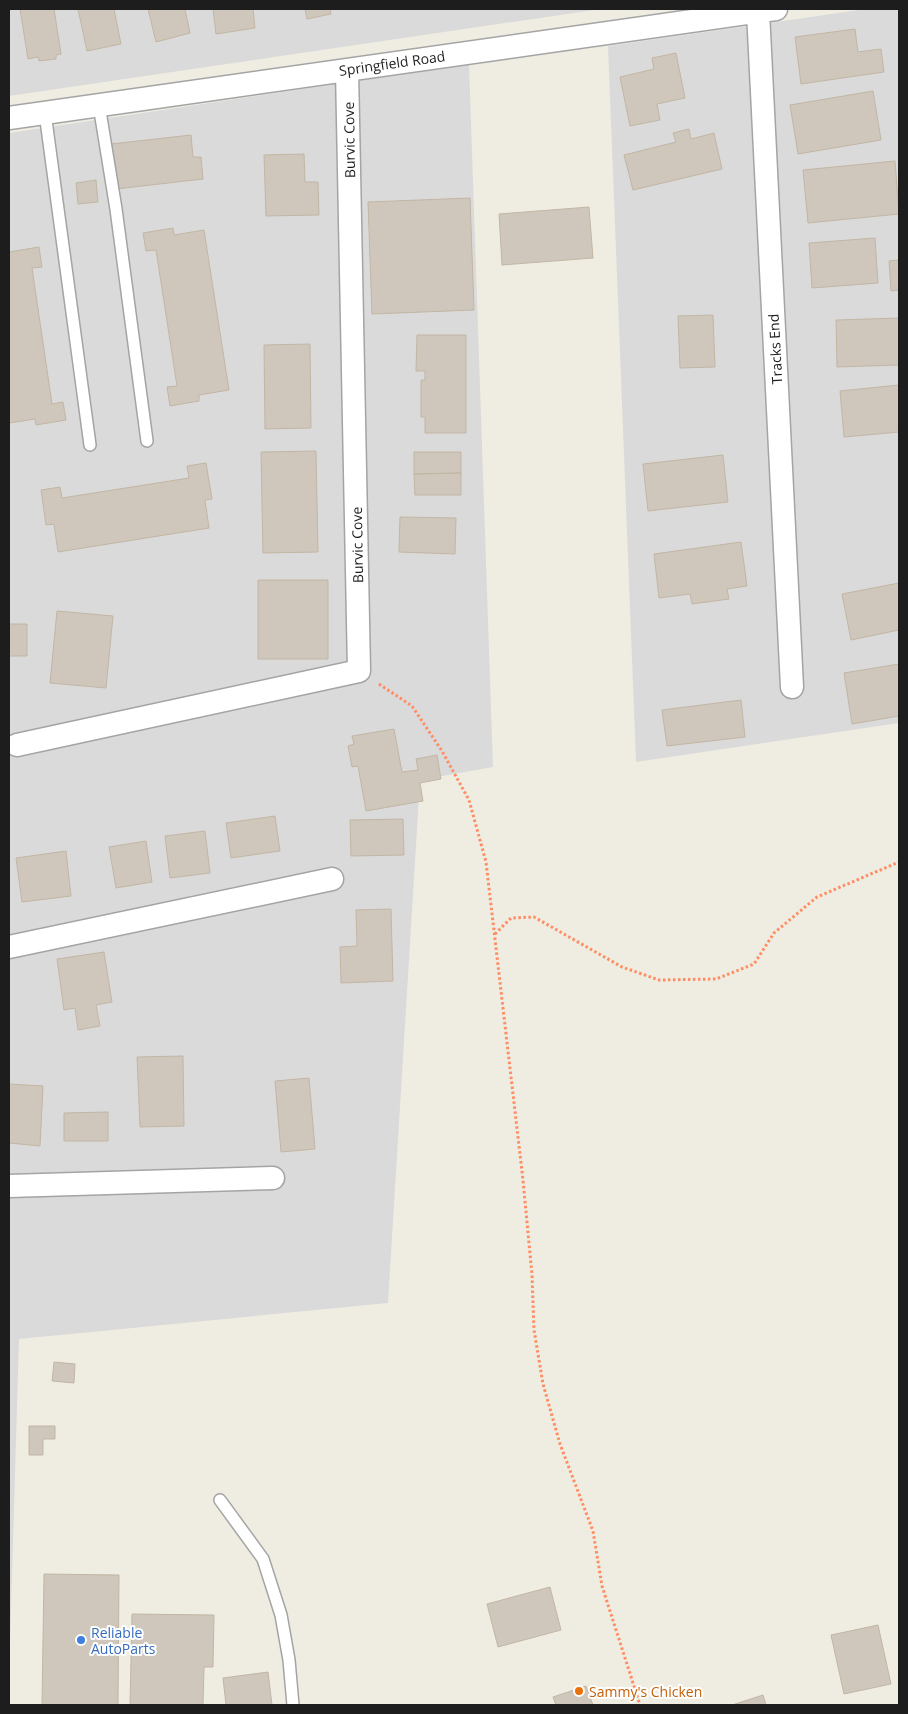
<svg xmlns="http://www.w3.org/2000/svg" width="908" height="1714" font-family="'Open Sans',sans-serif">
<rect width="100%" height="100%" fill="#efede2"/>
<!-- residential -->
<path fill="#dbdada" d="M9,9H601L9,96Z
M866,9H899V723L636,762L608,46Z
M469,64L493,767L420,780L388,1303L19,1339L9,1677V133Z"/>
<!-- building -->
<path fill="#cfc7bb" stroke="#c2b6a4" d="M20,9H54L61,54L56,55V59L39,61L38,57L28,59Z
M78,9H114L121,44L87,51Z
M148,9H185L190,33L156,42Z
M213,9H253L255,28L216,34Z
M305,9H330L331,14L307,19Z
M855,29L858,52L881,49L884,72L801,84L795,37Z
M676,53L685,98L657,104L660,120L630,126L620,77L654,69L652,58Z
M873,91L881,140L798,154L790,105Z
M689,129L691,139L714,133L722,169L633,190L624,155L676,142L673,133Z
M191,135L193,157H201L203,179L116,189L111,144Z
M304,154L305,182H318L319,215L266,216L264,155Z
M895,161L899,214L808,223L803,170Z
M96,180L98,202L78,204L76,183Z
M470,198L474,310L372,314L368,202Z
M589,207L593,258L502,265L499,214Z
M173,228L174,235L204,230L229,390L199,395V401L170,406L167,387L177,386L156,250L146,251L143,233Z
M875,238L878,283L812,288L809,243Z
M39,247L42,267L32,268L52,404L63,402L66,420L36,425L35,419L9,423V252Z
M899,260V290L891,291L889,261Z
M713,315L715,367L680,368L678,316Z
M899,318V365L837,367L836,320Z
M417,335H466V433H425V417H421V380H425V371H416Z
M310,344L311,428L265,429L264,345Z
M899,385V432L844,437L840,391Z
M316,451L318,552L263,553L261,452Z
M414,452H461V473L414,474Z
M723,455L728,502L648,511L643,464Z
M206,463L212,499L205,500L209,528L58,552L54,524L46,525L41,490L60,487L62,498L189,478L187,466Z
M461,473V495H415L414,474Z
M400,517L456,518L455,554L399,552Z
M741,542L747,586L727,589L729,599L692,604L690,594L659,598L654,554Z
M258,580H328V659H258Z
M899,583V630L851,640L842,594Z
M57,611L113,616L106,688L50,683Z
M9,624H27V656H9Z
M899,664V716L852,724L844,673Z
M741,700L745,737L667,746L662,710Z
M394,729L402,772L418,770L416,759L437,755L441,779L420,783L423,801L366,811L358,766L352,767L348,746L354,744L352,736Z
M275,816L280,851L231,858L226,823Z
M403,819L404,855L351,856L350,820Z
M205,831L210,873L170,878L165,836Z
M146,841L152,882L116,888L109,847Z
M66,851L71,896L22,902L16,858Z
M391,909L393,981L341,983L340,947L357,946L356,910Z
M104,952L112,1002L96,1005L100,1026L78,1030L75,1008L64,1010L57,959Z
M183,1056L184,1126L140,1127L137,1057Z
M309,1078L315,1149L281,1152L275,1081Z
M9,1084L43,1086L40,1146L9,1143Z
M108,1112V1141H64V1113Z
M54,1362L75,1364L74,1383L52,1381Z
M29,1426H55V1439H43V1455H29Z
M44,1574L119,1575L118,1705H42Z
M550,1587L561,1630L498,1647L487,1604Z
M132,1614L214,1615L213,1667H204L203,1705H130Z
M878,1625L891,1684L844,1694L831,1635Z
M268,1672L272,1705H226L223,1678Z
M586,1686L593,1705H556L553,1697Z
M763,1695L766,1705H732Z"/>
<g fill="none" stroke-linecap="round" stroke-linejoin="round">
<defs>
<path id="service" d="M99,105L116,209L147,441
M45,113L90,445
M220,1500L263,1559L281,1615L289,1660L293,1705"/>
<path id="minor" d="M758,12L792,687
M9,118L776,9
M17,745L359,671L347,70
M9,947L332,879
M9,1186L273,1178"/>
</defs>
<!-- service casing -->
<use href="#service" stroke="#a4a4a4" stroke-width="14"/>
<!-- minor casing -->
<use href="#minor" stroke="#a4a4a4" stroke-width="25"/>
<!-- path -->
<path stroke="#ff8d63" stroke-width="3" stroke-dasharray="2.5 2.5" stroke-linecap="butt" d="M379,684L412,706L442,751L469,800L486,862L523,1180L532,1275L534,1330L543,1384L560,1444L593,1531L602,1586L640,1705
M495,934L511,918L534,917L622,967L659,980L716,979L754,964L774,933L817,897L899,862"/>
<!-- service -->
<use href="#service" stroke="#fff" stroke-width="11"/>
<!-- minor -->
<use href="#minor" stroke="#fff" stroke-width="22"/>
</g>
<!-- markers -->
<circle fill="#3f7fe0" stroke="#fff" stroke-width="2" cx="81" cy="1640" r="5"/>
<circle fill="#e8710a" stroke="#fff" stroke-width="2" cx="579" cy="1691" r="5"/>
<g text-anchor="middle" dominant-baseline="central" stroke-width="4" stroke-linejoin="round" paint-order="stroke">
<!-- street labels -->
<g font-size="14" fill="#1d1d1d" stroke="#fff">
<text transform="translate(392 63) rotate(-8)">Springfield Road</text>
<text transform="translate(349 140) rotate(-91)">Burvic Cove</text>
<text transform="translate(775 349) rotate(-93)">Tracks End</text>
<text transform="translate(357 545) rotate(-91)">Burvic Cove</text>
</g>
<!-- shop labels -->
<g font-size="14" fill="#366cbe" stroke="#fff" text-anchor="start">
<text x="91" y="1632">Reliable<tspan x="91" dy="16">AutoParts</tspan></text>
</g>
<!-- food labels -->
<g font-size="14" fill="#c56008" stroke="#fff" text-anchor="start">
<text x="589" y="1691">Sammy's Chicken</text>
</g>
</g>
<!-- border -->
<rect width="908" height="1714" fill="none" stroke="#1d1d1d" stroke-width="20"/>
</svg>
